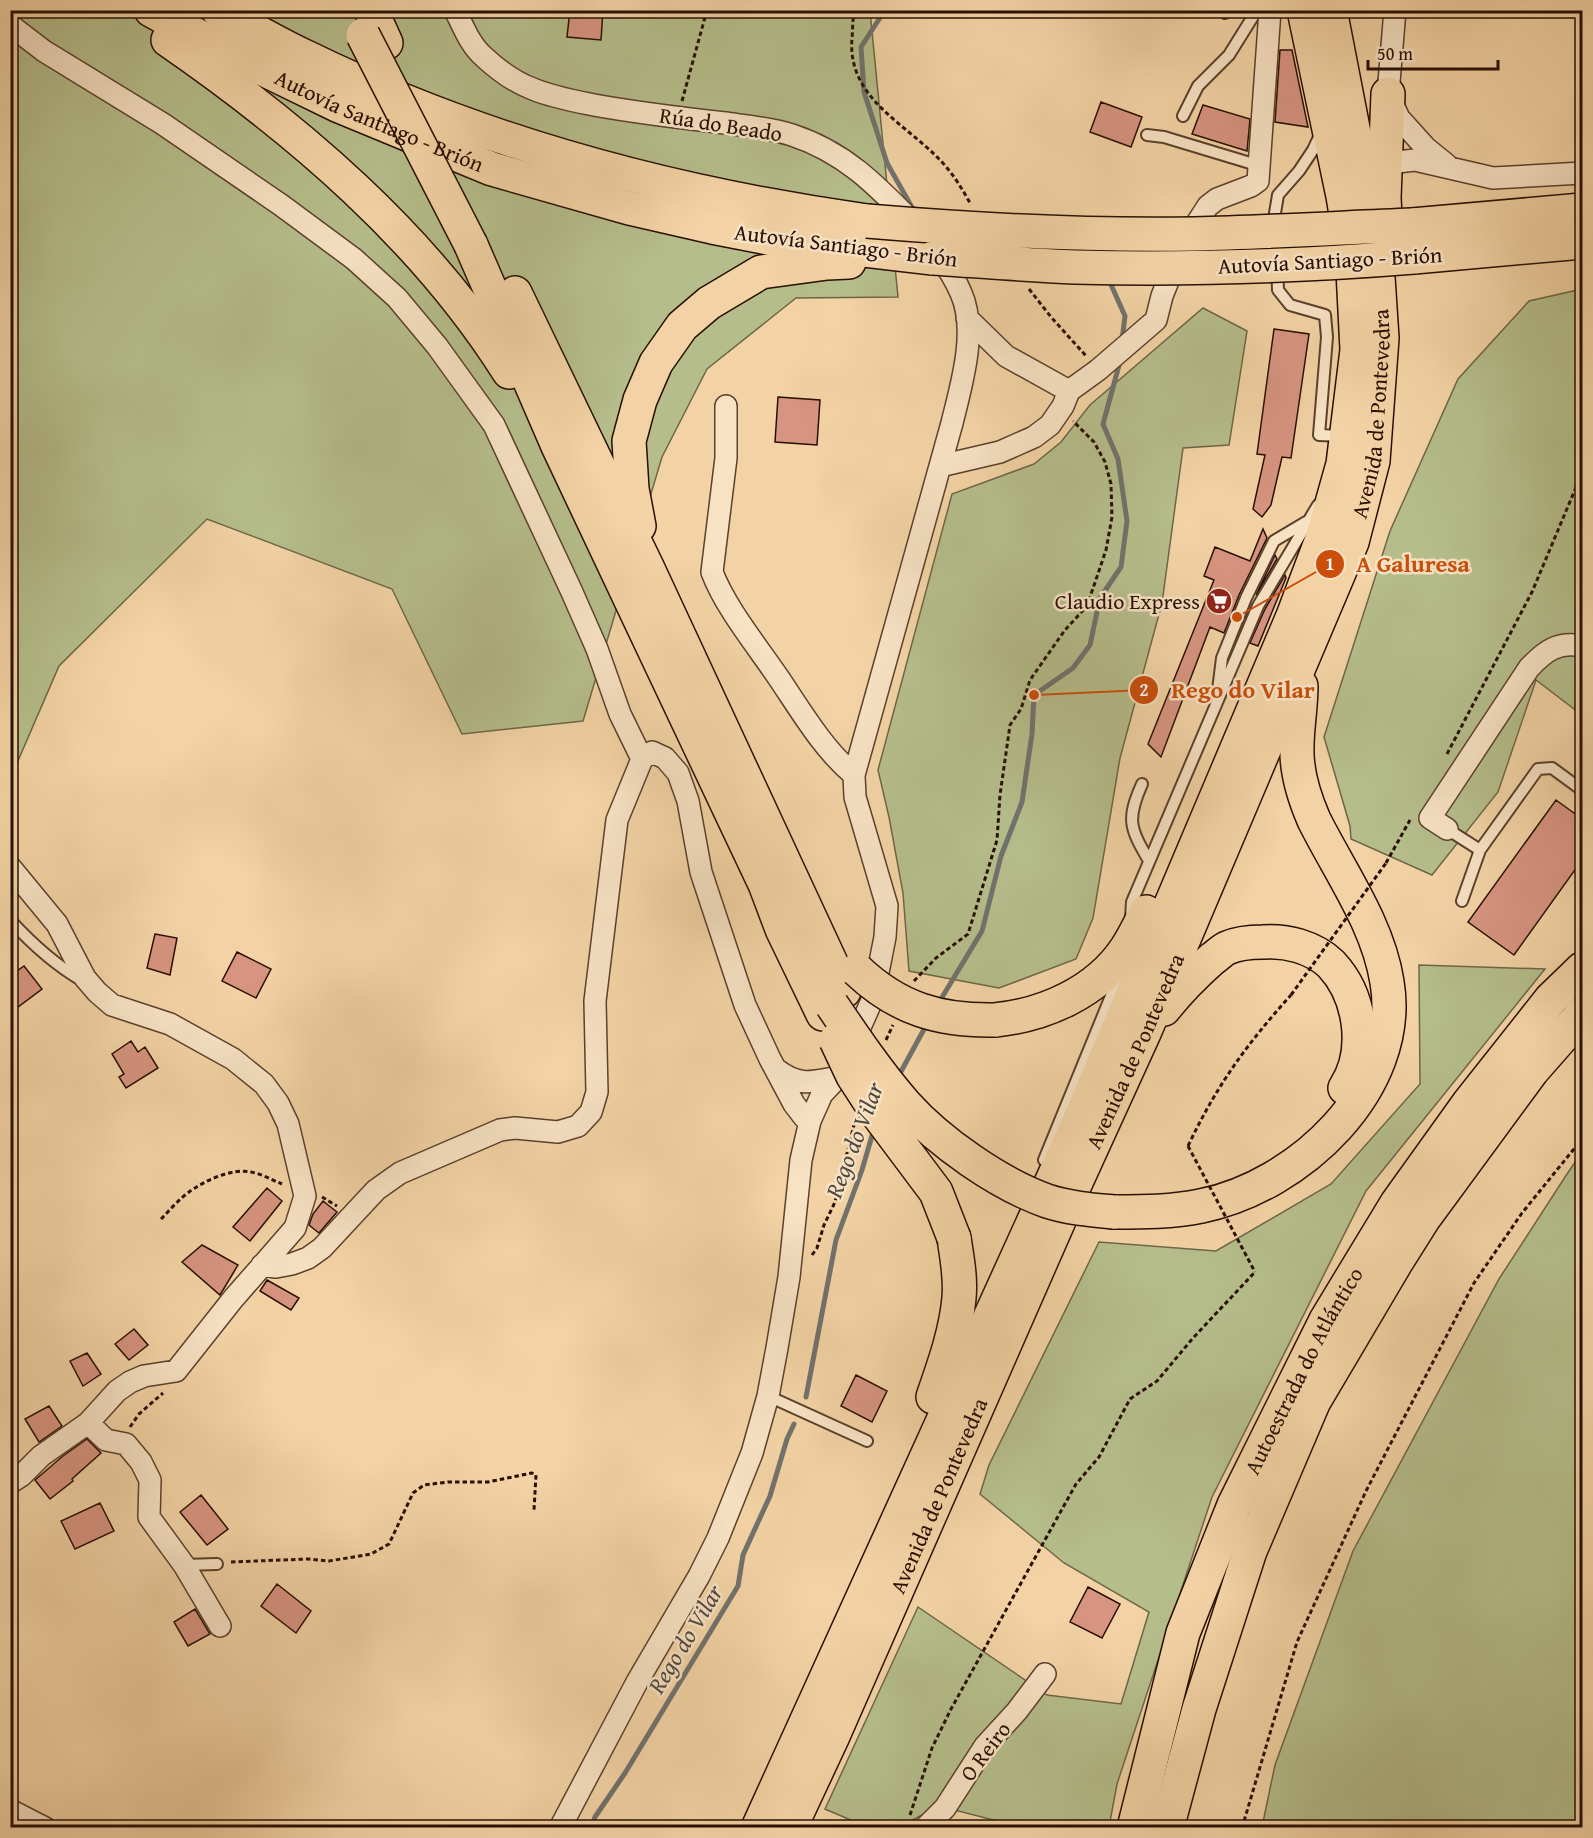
<svg xmlns="http://www.w3.org/2000/svg" width="1593" height="1838" font-family="'Gentium Book Plus',serif">
<rect width="100%" height="100%" fill="#f3d3a5"/>
<filter id="stains"><feTurbulence type="fractalNoise" baseFrequency=".00333" numOctaves="4"/><feColorMatrix values="0 0 0 0 .2 0 0 0 0 .09 0 0 0 0 .02 0 0 0 .5 -.17"/></filter>
<radialGradient id="worn" r=".72"><stop offset=".6" stop-color="#630" stop-opacity="0"/><stop offset="1" stop-color="#630" stop-opacity=".3"/></radialGradient>
<!-- green -->
<path fill="#b5be8b" stroke="#6e6648" stroke-width="1.5" d="M11,11H870L898,297L796,298L707,369L662,457L583,721L462,734L392,589L207,519L59,666L11,777Z
M1582,289V715L1536,680L1498,792L1432,875L1351,839L1350,826L1324,737L1390,531L1458,379L1529,301Z
M1203,308L1247,331L1229,445L1183,448L1162,603L1120,758L1093,918L1076,959L999,988L909,971L903,893L889,817L878,770L952,494L1034,464L1061,442L1090,405Z
M1419,965L1545,969L1366,1191L1212,1497L1117,1784L1109,1827H1012L1013,1825L939,1806L899,1827H867L825,1809L918,1607L1047,1695L1121,1704L1149,1612L1064,1563L980,1494L989,1465L1099,1242L1216,1251L1331,1184L1420,1084Z
M1582,1152V1827H1262L1275,1765L1353,1551L1499,1279L1567,1174Z"/>
<g fill="none" stroke-linecap="round" stroke-linejoin="round">
<!-- stream -->
<path stroke="#71726d" stroke-width="5" d="M885,10L861,47L864,92L887,163L914,211
M1108,278L1125,316L1122,340
M938,1004L982,931L1001,856L1022,802L1032,734L1034,695L1073,668L1090,645L1100,598L1121,567L1127,521L1118,459L1103,424L1121,358
M898,1077L928,1022
M806,1397L836,1240L862,1170L874,1129
M591,1828L595,1817L625,1773L738,1586L743,1555L770,1496L787,1439L794,1424"/>
</g>
<!-- building -->
<path fill="#d79480" stroke="#280f04" stroke-width="1.5" d="M570,10H603L601,40L567,37Z
M1280,50H1292L1308,127L1275,122Z
M1101,102L1142,117L1131,147L1090,132Z
M1203,105L1250,119L1247,151L1192,134Z
M1274,329L1309,334L1291,458L1282,457L1271,505L1262,517L1253,509L1265,455L1257,454Z
M778,397L820,400L817,445L775,442Z
M1263,529L1267,538L1239,595L1224,633L1210,627L1161,757L1148,744L1214,580L1204,576L1215,547L1250,561Z
M1275,555L1277,559L1256,595Z
M1285,575L1286,578L1258,646L1250,643L1265,609Z
M1556,800L1582,819V860L1514,955L1468,922Z
M155,934L177,938L170,975L147,968Z
M237,952L271,969L256,998L222,981Z
M24,966L42,989L10,1013V976Z
M131,1041L138,1052L145,1047L158,1068L126,1088L119,1077L124,1074L112,1054Z
M267,1188L282,1201L250,1241L233,1227Z
M323,1201L337,1212L319,1233L309,1225L313,1214Z
M202,1245L238,1265L220,1295L182,1262Z
M267,1280L299,1298L291,1310L260,1291Z
M134,1329L148,1345L129,1360L115,1344Z
M87,1353L101,1374L83,1386L70,1361Z
M856,1375L887,1391L872,1422L841,1406Z
M49,1406L62,1426L39,1442L25,1419Z
M87,1439L101,1453L72,1479L73,1481L50,1499L35,1480L63,1456Z
M201,1495L228,1529L207,1545L180,1512Z
M100,1503L114,1531L75,1549L61,1521Z
M277,1584L311,1611L296,1633L261,1606Z
M1088,1587L1120,1604L1102,1638L1070,1622Z
M195,1609L210,1634L188,1646L174,1622Z"/>
<g fill="none" stroke-linecap="round" stroke-linejoin="round">
<defs>
<path id="lane" d="M1225,13L1226,10
M1183,116L1198,86L1229,55L1257,10
M1321,133L1313,150L1299,171L1278,195L1275,213L1278,290L1290,305L1325,315L1327,337L1319,435L1344,436
M1147,135L1164,137L1260,166
M1218,690L1222,658L1246,598L1274,541L1306,522
M1142,784C1126,820 1130,828 1149,861
M1447,829L1480,850L1538,769L1552,768L1582,790
M1462,901L1480,850
M1131,918L1132,902L1258,606L1318,505
M10,920C32,944 55,965 83,981
M1044,1160L1111,996L1118,974
M768,1396L867,1441
M184,1565L217,1564"/>
<path id="street" d="M455,10C463,26 470,45 484,57C497,69 516,83 533,89C552,97 574,101 594,105C638,113 681,118 725,123C747,126 770,128 792,135C847,153 879,188 918,228
M1395,10L1388,94L1399,118L1426,148L1447,165
M10,25L44,51L163,124L281,205L354,259L397,298L437,346L494,425L571,590L597,649L620,714L642,759
M1386,171L1397,162L1415,160L1493,178L1582,173
M967,318L1006,356L1069,391
M726,406V458L712,572C725,607 757,646 778,677C801,711 823,749 854,775
M940,466L1000,452L1034,437L1050,425L1063,406L1069,391L1098,370L1156,320L1162,296L1181,248L1208,206L1217,199L1251,186L1258,181L1270,10
M642,759L652,752L665,758L678,773L688,801L701,872L745,1005L770,1059L794,1104L804,1117L810,1121
M1447,829L1430,818L1529,668C1545,651 1558,641 1582,646
M10,867L57,924L85,978L97,992L112,1005L170,1024L233,1059L264,1084L278,1103L288,1124L305,1196L295,1228L233,1299L176,1371L144,1376L130,1382L117,1391L88,1423L41,1456L21,1476L10,1483
M777,1070C800,1087 811,1082 838,1077
M262,1265L276,1267L292,1264L308,1258L322,1248L376,1190L400,1173L500,1130L515,1128L558,1132L578,1126L591,1112L597,1092L595,1001L617,820L642,759
M88,1423L106,1440L126,1444L141,1462L150,1480L149,1517L184,1565L220,1626
M10,1810L45,1828
M560,1828L637,1682L699,1576L718,1538L752,1453L768,1396L777,1348L789,1277L801,1160L810,1121L822,1094L838,1077L873,998L885,937L887,906L855,797L854,775L952,423C961,386 978,331 961,293C955,279 946,265 937,253
M925,1828L945,1808L985,1746L1017,1711L1045,1674"/>
<g id="highway">
<path id="s1" d="M151,10L216,46L337,105L492,169L629,208L712,227L778,240L933,258"/>
<path d="M218,10C247,26 276,43 306,57C482,143 674,194 867,221"/>
<path d="M371,10L386,43"/>
<path d="M168,40C298,130 424,237 509,372"/>
<path d="M1385,216L1384,198L1388,94"/>
<path d="M1412,225L1582,210"/>
<path d="M471,245L558,446L765,884L782,929L823,1014"/>
<path d="M1414,257L1582,242"/>
<path d="M515,293L648,569L844,991"/>
<path d="M639,526L632,489L629,441L640,400L656,363L682,326L709,303L761,272L827,263L849,262"/>
<path d="M1164,1009C1179,990 1194,975 1212,959C1217,956 1222,950 1227,948C1238,943 1251,942 1263,942C1286,940 1313,947 1331,964C1361,996 1369,1051 1345,1088"/>
<path d="M995,1020C1045,1015 1097,992 1126,949C1134,937 1140,924 1146,912"/>
<path d="M1114,1212C1143,1212 1172,1212 1201,1206C1298,1187 1405,1088 1387,982C1378,924 1340,872 1314,820C1304,797 1296,772 1297,747C1297,727 1301,707 1301,686"/>
<path d="M933,1397C944,1365 956,1332 959,1298C961,1278 957,1258 954,1238"/>
<path d="M758,1828L1081,1117L1293,616L1322,539L1343,464L1357,350L1352,251L1343,196L1304,10"/>
<path id="s2" d="M790,1828L832,1738L1071,1193L1144,1033L1352,542L1373,461L1382,338L1376,247L1330,10"/>
<path id="s3" d="M1134,1828L1183,1633L1234,1505L1326,1320L1397,1203L1468,1104L1551,999L1582,969"/>
<path d="M1167,1828L1199,1709L1250,1551L1314,1401L1395,1264L1424,1218L1532,1071L1582,1014"/>
</g>
</defs>
<!-- lane casing -->
<use href="#lane" stroke="#5b402c" stroke-width="14"/>
<!-- street casing -->
<use href="#street" stroke="#5b402c" stroke-width="24"/>
<!-- highway casing -->
<use href="#highway" stroke="#280f04" stroke-width="36"/>
<!-- path -->
<path stroke="#280f04" stroke-width="3" stroke-dasharray="4.5 3" stroke-linecap="butt" d="M855,10C852,19 853,29 852,38C847,96 901,121 936,156C950,169 962,188 971,205
M682,101L707,10
M1029,289L1051,317L1087,357
M1447,754L1532,592L1582,473
M1386,863L1410,820
M914,981L936,958L968,934L997,840L1000,795L1010,725L1021,709L1030,680L1065,630L1087,606L1106,550L1112,517L1111,484L1105,462L1094,442L1073,421
M886,1040L893,1025
M1188,1146C1217,1085 1246,1045 1291,995
M322,1197L337,1206
M161,1219C170,1210 179,1199 189,1192C204,1181 231,1168 251,1172C262,1174 272,1180 282,1184
M812,1255L817,1248L824,1225L835,1202L854,1125
M130,1427L139,1414L163,1393
M231,1562L308,1559L329,1561L371,1554L389,1544L413,1493L424,1485L448,1482H488L532,1473L536,1475L534,1510
M910,1815L932,1748L951,1709L1076,1484L1099,1457L1130,1399L1157,1381L1193,1338L1255,1272
M1242,1828L1297,1642L1366,1491L1474,1283L1522,1213L1582,1139"/>
<!-- lane -->
<use href="#lane" stroke="#f7e2c4" stroke-width="10"/>
<!-- street -->
<use href="#street" stroke="#f7e2c4" stroke-width="21"/>
<!-- highway -->
<use href="#highway" stroke="#f3d3a5" stroke-width="33"/>
<defs>
<path id="highway-bridge" d="M363,35L471,245
M867,221C976,230 1085,236 1194,234C1267,232 1340,228 1412,225
M933,258C980,261 1027,265 1075,267C1187,270 1301,266 1414,257
M857,970C898,1009 940,1021 995,1020
M832,1005C855,1039 878,1073 905,1104C939,1142 999,1184 1047,1201C1068,1208 1092,1210 1114,1212
M836,1040L853,1076L879,1116L936,1192L954,1238"/>
</defs>
<!-- highway-bridge casing -->
<use href="#highway-bridge" stroke="#280f04" stroke-width="36" stroke-linecap="butt"/>
<!-- path-bridge -->
<path stroke="#280f04" stroke-width="3" stroke-dasharray="4.5 3" stroke-linecap="butt" d="M1291,995L1386,863
M1188,1146L1255,1272"/>
<!-- highway-bridge -->
<use href="#highway-bridge" stroke="#f3d3a5" stroke-width="33"/>
</g>
<!-- icons -->
<defs>
<symbol id="supermarket-disc" viewBox="-11 -11 22 22"><circle r="9.5" fill="#8f2418" stroke="#f7e2c4"/><path d="M-6-5.5h2.5l.6 2H6L4.5 2H-2.5L-4.4-4H-6ZM-1.5 3.2a1.3 1.3 0 1 0 .1 0ZM3 3.2a1.3 1.3 0 1 0 .1 0Z" fill="#fff"/></symbol>
</defs>
<g fill-rule="evenodd">
<use href="#supermarket-disc" x="1204" y="586" width="30" height="30"/>
</g>
<g text-anchor="middle" dominant-baseline="central" stroke-width="5" stroke-linejoin="round" paint-order="stroke">
<!-- street labels -->
<g font-size="22" fill="#280f04" stroke="#f7e2c4">
<text stroke="none"><textPath href="#s1" startOffset="254">Autovía Santiago - Brión</textPath></text>
<text transform="translate(721 124) rotate(9)">Rúa do Beado</text>
<text transform="translate(846 245) rotate(7)">Autovía Santiago - Brión</text>
<text transform="translate(1330 260) rotate(-3)">Autovía Santiago - Brión</text>
<text stroke="none"><textPath href="#s2" startOffset="1534">Avenida de Pontevedra</textPath></text>
<text stroke="none"><textPath href="#s2" startOffset="850">Avenida de Pontevedra</textPath></text>
<text stroke="none"><textPath href="#s3" startOffset="490">Autoestrada do Atlántico</textPath></text>
<text stroke="none"><textPath href="#s2" startOffset="364">Avenida de Pontevedra</textPath></text>
<text transform="translate(985 1751) rotate(-53)">O Reiro</text>
</g>
<!-- poi labels -->
<g font-size="22" fill="#280f04" stroke="#f7e2c4" text-anchor="end">
<text x="1200" y="601">Claudio Express</text>
</g>
<!-- water labels -->
<g font-size="24" font-style="italic" fill="#524941" stroke="#f7e2c4">
<text transform="translate(854 1140) rotate(-69)">Rego do Vilar</text>
<text transform="translate(685 1639) rotate(-59)">Rego do Vilar</text>
</g>
</g>
<!-- callouts -->
<path fill="none" stroke="#cb4e0b" stroke-width="2" d="M1237 617L1330 564M1034 695L1144 690"/>
<g fill="#cb4e0b" stroke="#f7e2c4" stroke-width="2">
<circle cx="1237" cy="617" r="6"/>
<circle cx="1034" cy="695" r="6"/>
<circle cx="1330" cy="564" r="15"/>
<circle cx="1144" cy="690" r="15"/>
</g>
<g font-size="18" text-anchor="middle" font-weight="bold" fill="#fff">
<text x="1330" y="570">1</text>
<text x="1144" y="696">2</text>
</g>
<g font-size="24" text-anchor="middle" font-weight="bold" fill="#cb4e0b" stroke="#f7e2c4" stroke-width="5" stroke-linejoin="round" paint-order="stroke">
<text x="1413" y="572">A Galuresa</text>
<text x="1243" y="698">Rego do Vilar</text>
</g>
<!-- margin -->
<rect width="1593" height="1838" fill="none" stroke="#f3d3a5" stroke-width="36"/>
<rect x="12" y="12" width="1569" height="1814" fill="none" stroke="#280f04" stroke-width="3"/>
<rect x="18" y="18" width="1557" height="1802" fill="none" stroke="#280f04" stroke-width="1.5"/>
<!-- scale -->
<path d="M1368 60v9h130v-9" fill="none" stroke="#280f04" stroke-width="3"/>
<text x="1377" y="60" font-size="18" fill="#280f04" stroke="#f7e2c4" stroke-width="4.5" paint-order="stroke">50 m</text>
<rect width="100%" height="100%" filter="url(#stains)"/>
<rect width="100%" height="100%" fill="url(#worn)"/>
</svg>
